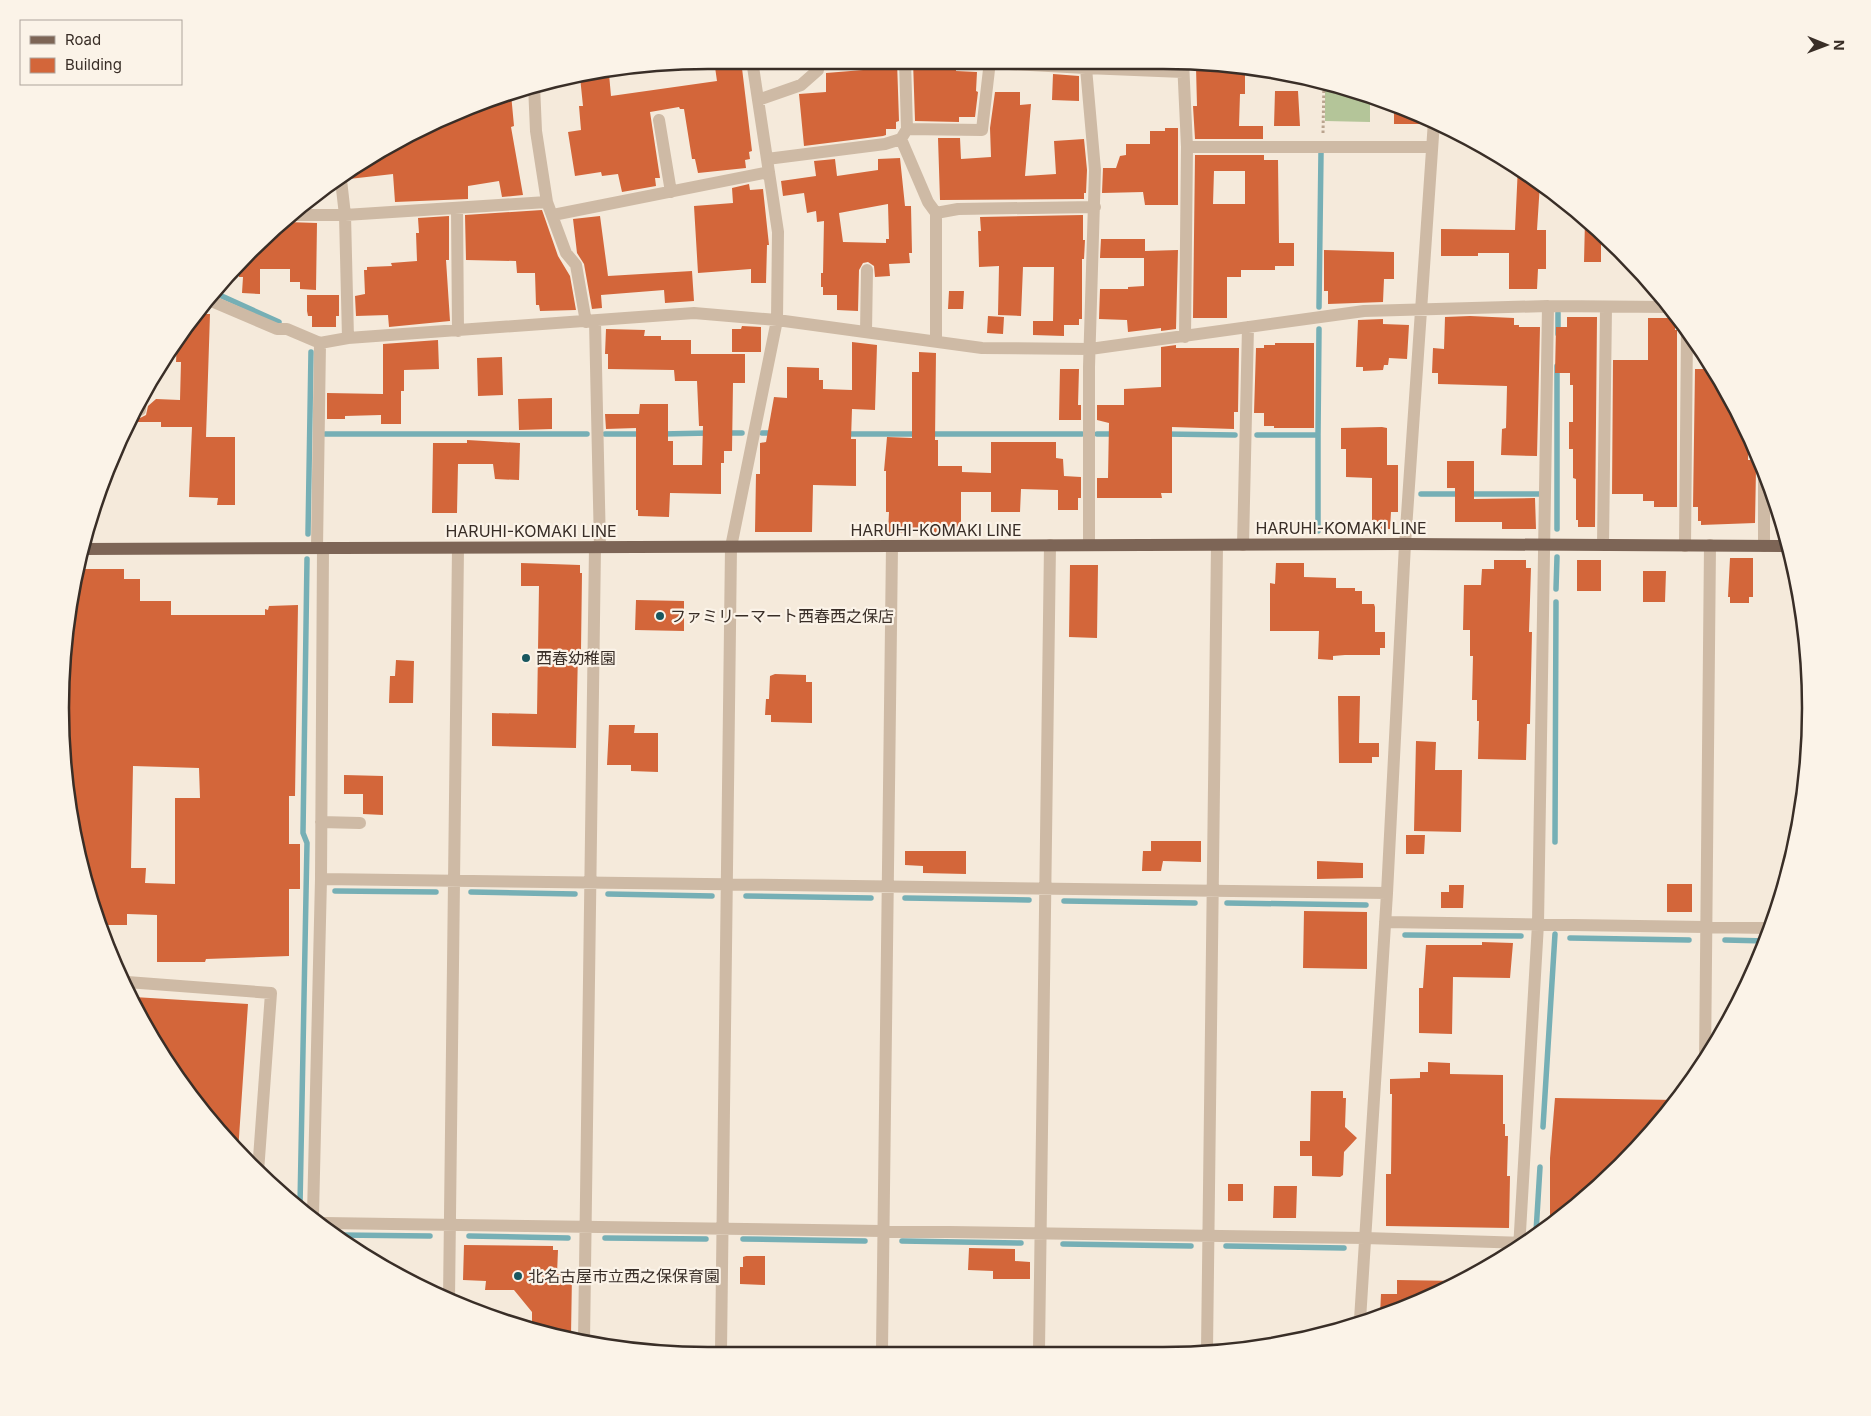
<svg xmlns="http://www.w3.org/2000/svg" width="1871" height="1416" font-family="Inter,'Noto Sans JP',sans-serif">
<rect width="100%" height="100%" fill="#f5eadb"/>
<!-- green -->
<path fill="#b4c599" d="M1325,81L1370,97V122L1325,121Z"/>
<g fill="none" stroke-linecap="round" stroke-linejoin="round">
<!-- stream -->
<path stroke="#76afb5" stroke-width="5.5" d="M215,293L279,322
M1319,307L1321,153
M1558,334V313
M725,433H742
M762,433H775
M325,434H587
M605,434H643
M662,434L710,433
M844,434H918
M929,434H1082
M1097,434H1115
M1164,434L1235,435
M1257,435H1318V531
M1318,435L1319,329
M1421,494H1541
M1557,529V366
M308,534L311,352
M1556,589L1557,557
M1555,842L1556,602
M335,891L436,892
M471,892L575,894
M608,894L712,896
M746,896L871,898
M905,898L1029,900
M1064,901L1195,903
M1227,903L1366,905
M1405,935L1521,936
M1570,938L1689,940
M1725,940L1766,941
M1543,1127L1555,934
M300,1205L307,843L303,833L307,559
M1536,1232L1540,1167
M339,1235L430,1236
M469,1236L568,1238
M605,1238L706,1239
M743,1239L865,1241
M902,1241L1021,1243
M1063,1244L1191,1246
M1226,1246L1344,1248"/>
</g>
<!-- building -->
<path fill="#d3663a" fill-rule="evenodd" d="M714,60H741L752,151L749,152L750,159L745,160L746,168L698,173L695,159H692L684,109H680L679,107L650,112L660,178H655L656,186L622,192L618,174L602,176L601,172L575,176L568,132L581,130L579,106H583L580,77L609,74L611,96L717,81Z
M863,60L897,61L899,121L896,122V129H886V135L883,136L804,146L799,94L826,92V73L863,70Z
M913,61H956V71L977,72L976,91L978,92L975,117H959V122L915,121Z
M1196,67L1245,68V94H1240L1239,126H1263V139H1195L1193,106H1197Z
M1053,74L1079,76V101L1052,100Z
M1275,91H1298L1300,126H1274Z
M995,92H1020V105L1031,104L1025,176L1056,174L1054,141L1084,139L1087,170L1086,193H1084V199L940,200L938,138H960L961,159L991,157L990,128Z
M511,94L514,126L511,127L523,195L502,197L499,181L468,186V199L395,202L393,174L349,179L347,175L384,147Z
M1394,106L1427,118L1426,124H1394Z
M1165,128H1178V205H1145L1143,192L1102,193L1103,168H1116L1120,156L1126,155V144H1150V131H1165Z
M1195,155H1264V160H1278L1279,243H1294V266H1275V270H1241V277H1227V318H1193ZM1214,171H1245V204H1213Z
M900,158L905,206H911L912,253H909L910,263L889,264L890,276L875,277L874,266L868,262L863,263L859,270L858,311L837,310V295H823V287H821V273H823L824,221L817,222L816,211L807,213L804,193L783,196L781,181L816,176L814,161L835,159L837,176L878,170V159ZM888,204L889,239H886V243L843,242L839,213Z
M1518,166L1540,183L1537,230H1546V269H1538L1537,289H1509V253H1478V256H1441V229L1515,230Z
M749,184L750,190L763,189L769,245H767L766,283H751V269L698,273L694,206L733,203L732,188Z
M542,210L558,256L570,276L576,310L540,311L539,305H536L535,273H517L516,261L466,260L465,215Z
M1083,215V240H1085L1084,259H1082V319H1079V325H1064V336L1033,335V321H1053L1054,267H1023L1021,316L998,315L999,266L979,267L978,231H981L980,217Z
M449,216V260H446L450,321L389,327L388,315L356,316L355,296L365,294L364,270H367V267L392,266L391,263L417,261L416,233H419L418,218Z
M600,216L608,276L692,271L694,301L665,303L664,290L601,295L602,308L592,309L584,264L577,253L573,219Z
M1585,220L1601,234V262H1584Z
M286,222L317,223L316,290L300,289V282H290V269H260V294L242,293L243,277H239V263L256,245H266V238Z
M1101,239H1145V251L1178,250L1176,329L1161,331V328L1128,332L1127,320L1099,319L1100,289H1128V287L1144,286V258H1100Z
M1324,250L1394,252V279H1384L1383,302L1328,304V291H1324Z
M949,291H964L963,309H948Z
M307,295H339V316H336V327H312V316H308L307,311Z
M197,314H210L206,437H235V505H217L218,498L189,497L192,427H161V422H130L136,417L140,418L146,415L148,406L156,399L180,400L181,362H176L177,342H185V328Z
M988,316L1004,317L1003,334L987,333Z
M1470,316L1514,318V325H1519V327H1540L1537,456L1501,455L1502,429L1506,428L1507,386L1438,384V373H1432L1433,348L1444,349L1445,317Z
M1567,317H1597L1595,527H1578V520H1576V479L1573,478V449H1569V422H1573V385H1570V373H1555L1556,327H1567Z
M1648,318H1675V330H1677V507H1654V501H1643V494H1612L1613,360H1648Z
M1383,319V324L1409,325L1407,359L1389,358L1388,365H1384L1383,370L1363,371V367H1356L1358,320Z
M742,326L761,327V352H732V329H741Z
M606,329L645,330L644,336H661V340H691V354H745V383H733L732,451H724V463H721V494L670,493L669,517L638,516V510H636V428L606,429L605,414H639L640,404H668V441H673V465H702L703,426H699L697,381H675L674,370L608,369V354H605Z
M438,340L439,369L404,370V391H401V424H381V415L345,416V419H327V393L383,394V344Z
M852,342L877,345L875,410L852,409L851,439H856V486L813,485L812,532H755L756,474H760V443L766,442L774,397L787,398V367L819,368V380H823V389L852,390Z
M1275,343H1314V428H1274V426H1264V413H1254L1256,348H1264V345H1275Z
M1176,345V348H1239L1238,412H1234V429L1172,427V493H1161L1162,498H1097V478H1108L1109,423L1097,420V405H1124V389L1161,387V347Z
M919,352L936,353L935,440H938V466H962V472L991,473V442H1056V458L1063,459L1064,476L1081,477V498H1078V510H1058V490L1021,489L1020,512H991V492H961V533H888L889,512H886V471H884L887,437L912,438V372H919Z
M502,357L503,395L478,396L477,358Z
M1060,369H1079L1078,405H1081V420H1059Z
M1695,369H1713L1749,435L1748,460H1762L1756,469L1755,523L1701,525V521H1698V507H1693Z
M552,398V429L519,430L518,399Z
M1382,427L1387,428V465H1398V512H1391L1390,529H1372V478L1346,477V449H1341V428Z
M467,440L520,443L519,480L495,479L493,464H458L457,513H432L433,443H467Z
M1447,461H1474V499L1535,498L1536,529H1502V522H1455V488H1447Z
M1730,558H1753V597H1749V603H1730V597H1728Z
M1494,560H1526V568H1531L1529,632H1532L1530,724H1527L1526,760L1478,759L1479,721H1477V700H1472L1473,656H1470V630H1463L1464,585H1481L1482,569H1494Z
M1577,560H1601V591H1577Z
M521,563L580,565V573H582L581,650H578L576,748L492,746V713L537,714L539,586H521Z
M1276,563H1304V577L1336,578V588H1355V591H1362V604H1374L1375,607V632H1385V648H1380V655H1345L1333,656V660L1318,659L1319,631H1270V583L1275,584Z
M1070,565H1098L1097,638L1069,637Z
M77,569H124V579H140V601H171V615H265V609L268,610L269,606L298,605L295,796H289V844H300V889H289V956L206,959L205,962H157V915L127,914V925H99L94,917L61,750L73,581ZM133,766L199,768L200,798H175V884L145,883L146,868H131Z
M1643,571H1666L1665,602H1643Z
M636,600L684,601V631L635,630Z
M396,660L414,661L413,703H389L390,676H395Z
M775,674L806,675V682H812V723L771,722V715H765L766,699H769L770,676Z
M1338,696H1360L1359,743H1379V757H1372V763H1339Z
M609,725H635L634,733H658V772L631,771V765H607Z
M1416,741L1436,742L1435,770H1462L1461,832L1414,831Z
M344,775L383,776V815L363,814V794H344Z
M1406,835H1425L1424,854H1406Z
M1151,841H1201V862L1163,861L1161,871H1142L1143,851H1151Z
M905,851H966V874L923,873V866L905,865Z
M1317,861L1363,863V878L1317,879Z
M1667,884H1692V912H1667Z
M1449,885H1464L1463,908H1441V892H1449Z
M1304,911L1367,912V969L1303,968Z
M1482,942L1513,943L1510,978L1453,977L1452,1034L1419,1033V988H1423L1426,945H1482Z
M134,997L248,1004L238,1152L169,1068Z
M1428,1062L1450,1063V1074L1503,1075V1124H1505V1136H1508L1507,1176H1510L1509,1228L1386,1226V1174H1391L1392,1094H1390V1079L1420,1078V1072H1428Z
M1311,1091H1343V1098H1346L1345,1127L1357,1138L1344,1152L1343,1175L1340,1177L1312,1176V1156H1300V1141H1310Z
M1555,1098L1676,1100L1621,1166L1550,1225V1158Z
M1228,1184H1243V1201H1228Z
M1274,1186H1297L1296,1218H1273Z
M464,1245L553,1246V1250H558L557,1274H572L571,1336L532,1329V1312L514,1290H485L486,1281L463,1280Z
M969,1248L1015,1249V1261L1030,1262V1279H993V1271L968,1270Z
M746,1256H765V1285L740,1284V1267H743V1257Z
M1397,1280L1459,1281L1411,1307L1380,1315L1381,1294H1397Z"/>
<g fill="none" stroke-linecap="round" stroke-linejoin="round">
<!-- path -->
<path stroke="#baa48f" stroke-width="3" stroke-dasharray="2.5 2.5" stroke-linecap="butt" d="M1323,133L1324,81"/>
<!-- minor -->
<path stroke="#cebaa5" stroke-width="12" d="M1183,61L1187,147L1185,337
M990,63L1086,68L1095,170L1089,367V545
M1086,68L1183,72
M534,85L536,131L547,202L566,253L576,265L586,322
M758,100L801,85L818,70
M659,120L671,192
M907,129L982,130L990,61
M901,139L928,202L936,213V341
M1187,147H1432
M767,159L885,144L901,139L907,129L905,61
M341,180L345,215L348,338
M457,208L458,331
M936,213L958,209L1095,207
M296,215H345L547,202
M553,215L769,172
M209,300L277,329H287L320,343L348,338L694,313L777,320L982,348L1090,349L1364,311L1548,306L1669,307
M595,321L600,547
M866,332L867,270
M140,410L141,398
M1243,545L1248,327
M1603,545L1606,307
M1685,546L1687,330
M1764,546V469
M317,548L320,343
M321,822L360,823
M321,879L1387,893
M1385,922L1770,928
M127,982L271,993L258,1172
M1705,1063L1710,545
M313,1215L321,879L323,548
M324,1223L1365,1238L1527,1243
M1519,1249L1538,924L1548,306
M449,1299L458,548
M1360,1320L1387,893L1405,544L1434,121
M584,1341L595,547
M721,1350L731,547L777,320L778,232L752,60
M882,1350L892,546
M1039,1350L1050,545
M1207,1350L1217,545"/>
<!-- major -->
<path stroke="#7d6556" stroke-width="12" d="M83,549L1405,544L1788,546"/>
</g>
<!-- markers -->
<g fill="#18575f" stroke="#fbf3e8" stroke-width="2">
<circle cx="660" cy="616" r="5"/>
<circle cx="526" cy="658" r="5"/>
<circle cx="518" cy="1276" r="5"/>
</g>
<g text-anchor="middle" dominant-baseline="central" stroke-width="4.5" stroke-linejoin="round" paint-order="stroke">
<!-- street labels -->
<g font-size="16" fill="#392e27" stroke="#fbf3e8">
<text x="1341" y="528">HARUHI-KOMAKI LINE</text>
<text x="936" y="530">HARUHI-KOMAKI LINE</text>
<text x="531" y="531">HARUHI-KOMAKI LINE</text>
</g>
<!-- poi labels -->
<g font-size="16" fill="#392e27" stroke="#fbf3e8" text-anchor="start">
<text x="670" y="616">ファミリーマート西春西之保店</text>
<text x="536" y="658">西春幼稚園</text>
<text x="528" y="1276">北名古屋市立西之保保育園</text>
</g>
</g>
<!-- crop -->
<path d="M0 0H1871V1416H0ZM708 69H1163A639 639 0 0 1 1802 708V708A639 639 0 0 1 1163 1347H708A639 639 0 0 1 69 708V708A639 639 0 0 1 708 69Z" fill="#fbf3e8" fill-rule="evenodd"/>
<path fill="none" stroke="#392e27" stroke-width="2.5" d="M708 69H1163A639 639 0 0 1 1802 708V708A639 639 0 0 1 1163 1347H708A639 639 0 0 1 69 708V708A639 639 0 0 1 708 69Z"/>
<!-- legend -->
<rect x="20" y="20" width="162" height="65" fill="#fbf3e8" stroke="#ada49b"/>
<rect x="30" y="36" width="25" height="8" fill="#7d6556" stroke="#ada49b"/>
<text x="65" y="45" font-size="15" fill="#392e27">Road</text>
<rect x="30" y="58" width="25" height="15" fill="#d3663a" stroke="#ada49b"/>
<text x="65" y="70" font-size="15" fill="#392e27">Building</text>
<!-- north arrow -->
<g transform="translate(1826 45) rotate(91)" stroke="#fbf3e8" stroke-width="4" paint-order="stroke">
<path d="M0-4L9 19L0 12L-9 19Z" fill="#392e27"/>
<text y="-8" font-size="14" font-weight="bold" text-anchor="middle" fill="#392e27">N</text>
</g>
</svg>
